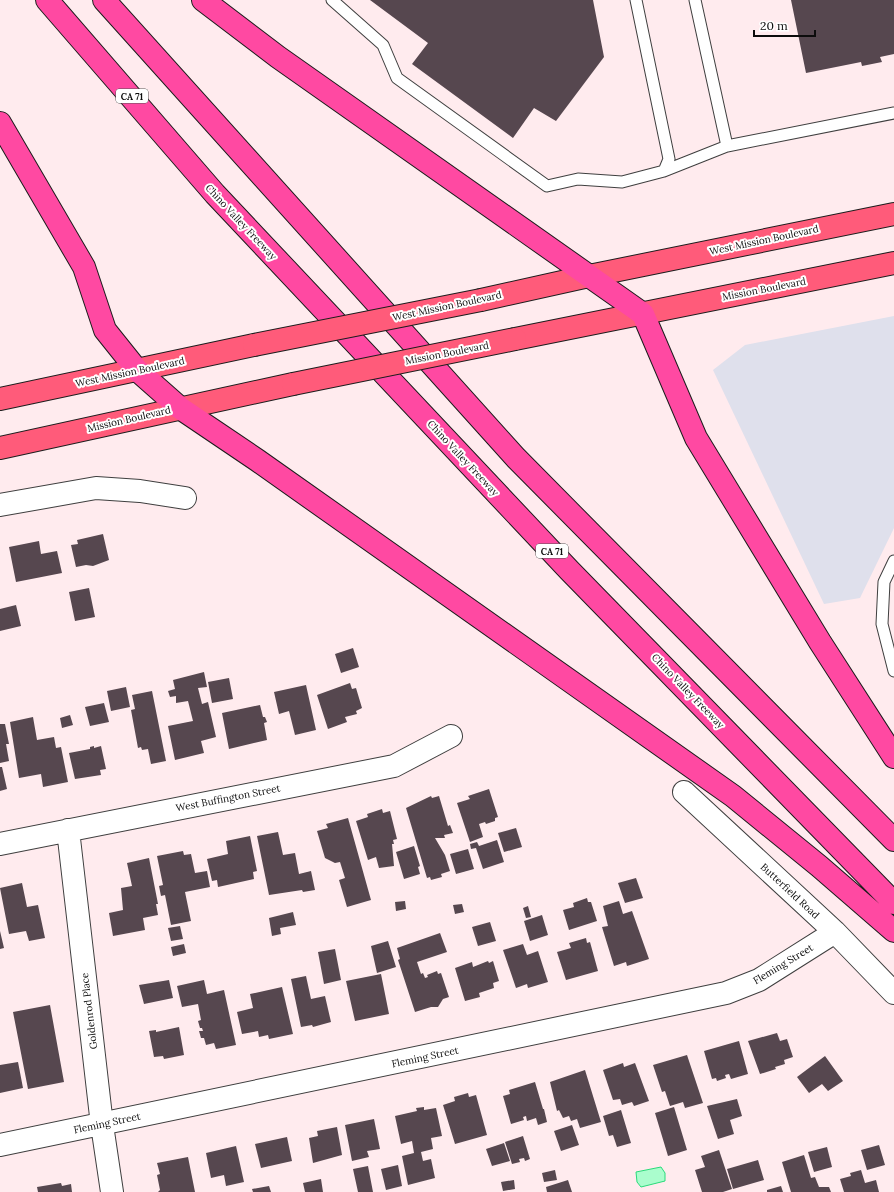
<svg xmlns="http://www.w3.org/2000/svg" width="894" height="1192" font-family="Lora,serif">
<rect width="100%" height="100%" fill="#ffebee"/>
<!-- industrial -->
<path fill="#dfe0ec" d="M894,316V528L860,598L824,604L713,370L745,345Z"/>
<!-- water -->
<path fill="#aafdcd" stroke="#29db7a" d="M661,1167L665,1173V1181L641,1187L637,1182L636,1172Z"/>
<!-- building -->
<path fill="#56474f" d="M370,0H593L604,57L556,121L534,108L513,138L412,64L428,43Z
M791,0H894V54L880,57L882,62L862,66L861,62L806,73Z
M103,534L109,560L93,566L86,565L76,567L71,545L78,544L77,540Z
M39,541L41,554L57,551L62,573L16,582L9,547Z
M89,588L95,617L75,621L69,592Z
M16,605L21,626L0,631V609Z
M353,648L359,667L341,673L335,654Z
M204,672L207,687L198,688L202,704L208,702L216,737L201,741L204,753L175,760L168,726L193,721L188,701L176,703V696L170,697L168,691L175,689L173,680Z
M229,678L233,699L212,703L208,682Z
M350,683L352,689L356,688L362,708L356,711L357,714L345,717L347,722L328,729L317,695Z
M306,685L316,730L295,735L289,711L279,714L274,692Z
M126,687L130,707L111,711L107,691Z
M152,691L166,761L151,764L148,749L142,750L141,747L138,748L131,710L135,709L132,695Z
M104,703L109,722L90,726L85,707Z
M260,705L263,717H265L267,722L264,723L267,740L229,749L222,713Z
M70,715L73,725L62,728L60,718Z
M33,717L37,740L54,737L56,748L61,747L68,782L43,787L41,774L19,778L10,722Z
M0,724H5L9,744H6L9,761L0,763Z
M94,746V748L101,746L106,769L100,770L101,775L75,779L69,753L90,749V747Z
M0,767H2L7,789L0,791Z
M489,789L498,817L495,818V821L486,824L485,822L479,824L483,837L470,842L457,803L470,799L468,796Z
M431,796L432,798L439,796L448,826L450,825L453,833L444,835L445,838H435L445,855L450,871L441,874L442,877L431,880L430,877L427,878L406,808Z
M382,809L383,813L390,811L397,839L393,840L394,844H392L394,866L379,868L376,857L368,860L356,821L368,817L367,814Z
M348,818L371,900L347,907L339,880L345,878L340,862L335,863L325,858L317,831L328,828L326,824Z
M516,828L522,847L504,852L498,833Z
M278,832L283,855L295,853L299,874L311,871L315,890L303,892L302,890L269,895L257,836Z
M250,836L257,871L253,872L254,879L218,887L217,880L212,881L207,859L228,854L226,841Z
M497,840L504,862L483,869L476,848L471,849L470,844L477,842L479,846Z
M414,846L420,866L418,867L420,874L404,879L396,852Z
M468,849L474,869L456,874L450,854Z
M183,851L184,855L191,854L195,873L207,871L210,887L185,892L191,921L171,925L165,895L161,896L159,886L163,885L157,856Z
M149,858L158,904H156L158,915L143,918L145,930L113,936L109,913L123,910L121,888L132,886L127,863Z
M636,878L643,898L625,903L618,883Z
M22,883L27,907L38,905L45,938L29,941L26,931L9,934L0,888Z
M587,898L588,902H591L597,921L569,930L563,910L574,907L573,903Z
M405,901L406,909L396,911L395,902Z
M619,901L623,914L632,911L649,959L627,966L626,962L614,966L602,927L608,926L603,906Z
M462,904L464,912L455,914L453,905Z
M528,906L531,917L526,918L523,908Z
M293,912L296,925L280,928L281,934L272,936L269,918Z
M542,915L548,935L530,941L524,921Z
M490,922L496,941L478,946L472,927Z
M180,926L183,939L171,941L168,928Z
M0,931L4,948L0,949Z
M440,933L447,952L417,962L421,974L423,973L425,978L428,977L427,975L437,971L438,974L441,973L449,997L443,999L438,1007H431L415,1012L398,960L400,959L397,948Z
M586,938L587,943L590,942L598,971L566,980L557,952L571,948L569,943Z
M388,941L396,967L377,973L371,946Z
M184,944L186,953L173,956L171,947Z
M523,944L527,955L538,951L548,982L528,988L527,984L516,988L503,950Z
M335,949L341,980L324,984L318,952Z
M488,961L489,963L493,961L499,981L493,983L494,988L479,993L480,997L465,1001L455,968L472,962L473,967Z
M381,974L389,1014L355,1021L346,981Z
M306,976L311,999L325,996L331,1022L313,1027L312,1025L301,1027L291,979Z
M169,980L173,998L144,1004L139,985Z
M204,980L207,994L224,990L236,1045L216,1049L214,1043L206,1045L204,1038H201L199,1031H203L202,1028H200L198,1021L201,1020L198,1004L182,1007L177,986Z
M282,987L293,1034L269,1039L268,1035L259,1037L258,1031L242,1034L237,1012L253,1008L250,994Z
M50,1005L64,1082L28,1089L13,1012Z
M179,1027L184,1055L164,1059L163,1056L154,1057L149,1031L156,1030V1032Z
M777,1033L780,1041L787,1039L793,1057L784,1060L785,1064L775,1067L776,1069L760,1074L748,1041Z
M739,1041L748,1074L731,1079L729,1074L725,1075L726,1078L717,1081L716,1078L712,1079L704,1051Z
M687,1055L703,1103L685,1108L683,1102L670,1106L665,1091L662,1092L653,1065Z
M825,1056L843,1081L828,1091L822,1084L809,1093L797,1077Z
M18,1062L23,1088L0,1093V1065Z
M623,1063L624,1067L635,1063L649,1101L634,1106L632,1102L622,1105L620,1099L613,1100L603,1070Z
M585,1070L601,1122L580,1128L577,1119L571,1121L569,1116L563,1118L559,1110L557,1111L550,1082Z
M535,1082L543,1109H544L547,1122L538,1125L536,1118L527,1121L526,1116L523,1117L524,1120L511,1124L503,1096L510,1094L509,1090Z
M468,1093L469,1097L476,1095L487,1135L455,1144L443,1105L455,1101L454,1097Z
M737,1099L742,1116L730,1120L734,1134L718,1139L707,1106Z
M424,1107V1110L436,1108L442,1136L431,1138L433,1149L421,1152L423,1161L431,1159L435,1178L408,1185L402,1156L414,1153L412,1141L401,1144L395,1116L417,1111L416,1108Z
M674,1107L687,1150L668,1156L655,1113Z
M621,1110L631,1143L617,1147L613,1135L609,1136L603,1116Z
M374,1119L380,1149L367,1151L369,1157L352,1161L345,1125Z
M572,1125L579,1145L561,1151L554,1131Z
M337,1127L342,1155L313,1163L309,1138L318,1136L317,1131Z
M523,1136L530,1159L525,1161L524,1158L519,1159L520,1162L512,1164L505,1142Z
M287,1137L292,1161L261,1168L255,1144Z
M504,1143L510,1161L492,1166L486,1149Z
M879,1145L885,1165L867,1170L861,1150Z
M236,1146L244,1182L226,1186L224,1175L211,1178L206,1153Z
M827,1147L832,1167L814,1172L808,1152Z
M719,1150L732,1189L723,1192H702L695,1170L705,1167L701,1156Z
M804,1155L811,1178L815,1177L819,1187H829L831,1192H791L782,1162Z
M188,1157L195,1192H158L160,1190L157,1175L160,1174L157,1163Z
M758,1160L764,1180L733,1189L727,1169Z
M398,1165L402,1186L386,1190L381,1169Z
M368,1166L373,1192H358L353,1169Z
M555,1170L557,1180L544,1182L542,1173Z
M861,1170L865,1183L876,1180L879,1192H844L840,1179L851,1176L850,1173Z
M321,1179L323,1192H305L303,1183Z
M514,1180L515,1189L503,1191L501,1182Z
M568,1180L572,1192H547L546,1187Z
M61,1183L62,1186L71,1184L72,1192H38L37,1187Z
M269,1186L271,1192H253L252,1189Z
M781,1186L783,1192H767V1190Z"/>
<g fill="none" stroke-linecap="round" stroke-linejoin="round">
<defs>
<path id="lane" d="M332,0L383,45L397,78L547,186L578,179L622,182L664,171L727,146L695,0
M636,0L669,159L664,171
M727,146L894,113
M894,561L884,582L882,624L894,671"/>
<path id="street" d="M0,505L96,488L140,491L185,498
M684,792L835,932L894,993
M68,830L102,1125L112,1192
M0,844L394,766L451,736
M0,1145L726,993L759,980L835,932"/>
<path id="primary" d="M481,300L589,276L894,214
M515,339L894,263
M0,399L254,345
M0,448L293,384"/>
<path id="highway" d="M47,0L215,194L569,570L894,903
M104,0L516,458L894,840
M203,0L278,57L643,314L696,438L820,642L894,757
M0,123L84,267L105,330L137,370L180,408L257,460L733,796L819,866L894,931"/>
</defs>
<!-- lane casing -->
<use href="#lane" stroke="#3f3f3f" stroke-width="13"/>
<!-- street casing -->
<use href="#street" stroke="#3f3f3f" stroke-width="24"/>
<!-- primary casing -->
<use href="#primary" stroke="#1d1d1d" stroke-width="24"/>
<!-- highway casing -->
<use href="#highway" stroke="#1d1d1d" stroke-width="24"/>
<!-- lane -->
<use href="#lane" stroke="#fff" stroke-width="11"/>
<!-- street -->
<use href="#street" stroke="#fff" stroke-width="22"/>
<!-- primary -->
<use href="#primary" stroke="#ff5b7a" stroke-width="22"/>
<!-- highway -->
<use href="#highway" stroke="#ff49a2" stroke-width="22"/>
<defs>
<path id="primary-bridge" d="M254,345L481,300
M293,384L515,339"/>
</defs>
<!-- primary-bridge casing -->
<use href="#primary-bridge" stroke="#1d1d1d" stroke-width="24" stroke-linecap="butt"/>
<!-- primary-bridge -->
<use href="#primary-bridge" stroke="#ff5b7a" stroke-width="22"/>
</g>
<g text-anchor="middle" dominant-baseline="central" stroke-width="4" stroke-linejoin="round" paint-order="stroke">
<!-- shield labels -->
<g fill="#fff" stroke="#555" stroke-width="1">
<rect x="116" y="89" width="32" height="14" rx="3"/>
<rect x="536" y="544" width="32" height="14" rx="3"/>
</g>
<g font-size="9" font-weight="bold" fill="#0c0c0c">
<text x="132" y="96">CA 71</text>
<text x="552" y="551">CA 71</text>
</g>
<!-- street labels -->
<g font-size="10" fill="#0c0c0c" stroke="#fff">
<text transform="translate(241 222) rotate(47)">Chino Valley Freeway</text>
<text transform="translate(764 240) rotate(-12)">West Mission Boulevard</text>
<text transform="translate(764 289) rotate(-11)">Mission Boulevard</text>
<text transform="translate(447 306) rotate(-12)">West Mission Boulevard</text>
<text transform="translate(447 353) rotate(-11)">Mission Boulevard</text>
<text transform="translate(130 372) rotate(-12)">West Mission Boulevard</text>
<text transform="translate(129 419) rotate(-13)">Mission Boulevard</text>
<text transform="translate(463 458) rotate(47)">Chino Valley Freeway</text>
<text transform="translate(688 691) rotate(46)">Chino Valley Freeway</text>
<text transform="translate(228 798) rotate(-11)">West Buffington Street</text>
<text transform="translate(790 891) rotate(43)">Butterfield Road</text>
<text transform="translate(783 964) rotate(-31)">Fleming Street</text>
<text transform="translate(89 1011) rotate(-97)">Goldenrod Place</text>
<text transform="translate(425 1057) rotate(-12)">Fleming Street</text>
<text transform="translate(107 1123) rotate(-12)">Fleming Street</text>
</g>
</g>
<!-- scale -->
<path d="M754 30v6h61v-6" fill="none" stroke="#0c0c0c" stroke-width="2"/>
<text x="760" y="30" font-size="12" fill="#0c0c0c" stroke="#ffffff" stroke-width="3" paint-order="stroke">20 m</text>
</svg>
